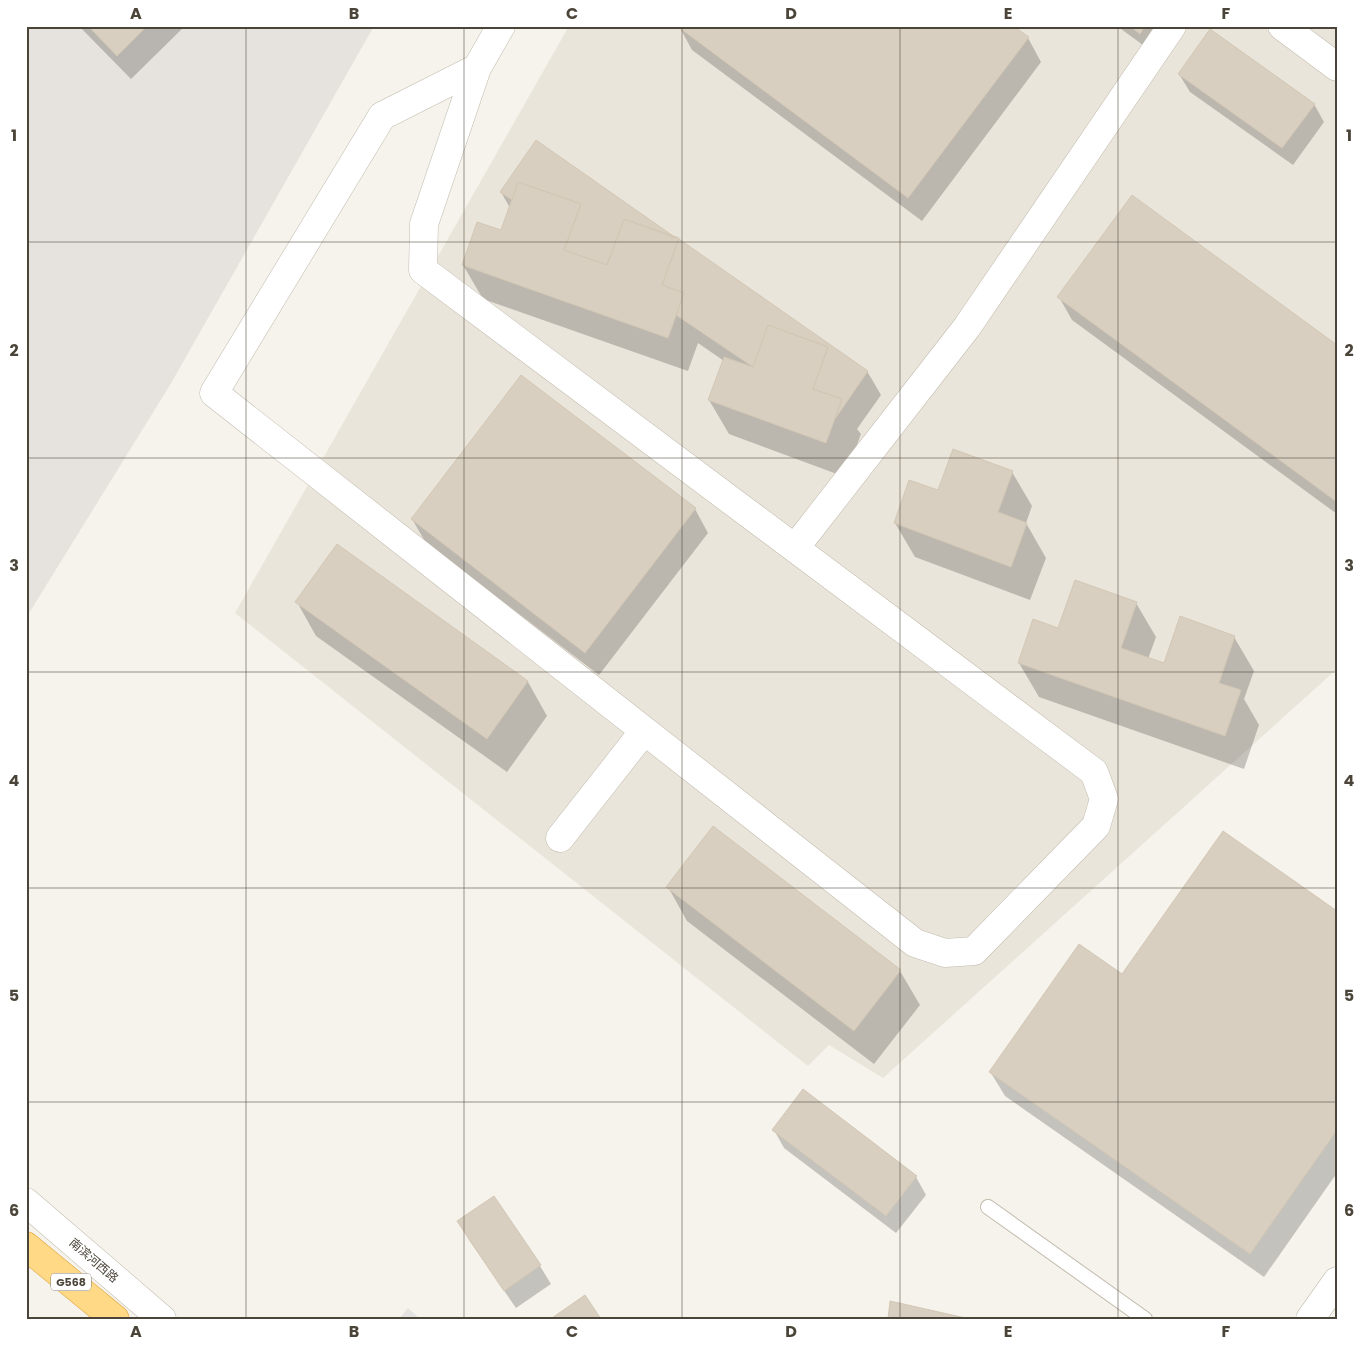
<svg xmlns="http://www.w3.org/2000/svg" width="1363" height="1345" font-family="Poppins,'Noto Sans SC',sans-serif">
<rect width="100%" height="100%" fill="#f6f3ec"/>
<!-- residential -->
<path fill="#eae5da" d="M569,26H1337V669L883,1078L829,1045L808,1066L235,613Z"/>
<!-- industrial -->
<path fill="#e6e2dd" d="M26,26H374L170,385L26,618Z"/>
<!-- parking -->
<path fill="#e5e3e0" d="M408,1308L420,1319H399Z"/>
<!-- shadow -->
<path fill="#0003" d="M79,26H185L131,79Z
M679,26L1028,38L1041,62L922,221L692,50Z
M1117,26H1168L1151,51Z
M1179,74L1314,104L1324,122L1293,165L1190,92Z
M501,192L678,239L867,371L881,395L857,429L861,434L845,477L729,434L709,400L724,361L698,343L688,371L483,299L463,265L502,232L510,208Z
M1059,297L1337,347V514L1072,320Z
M1012,472L1032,506L1026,523L1046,558L1030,600L915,557L895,523L939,492Z
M695,509L708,533L599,675L426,543L412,519Z
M337,546L528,682L547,716L507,772L316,636L297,602Z
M1136,603L1156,637L1148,659L1164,665L1234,637L1254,671L1244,699L1259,725L1244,769L1039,697L1019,663L1058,629Z
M668,887L900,971L920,1005L874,1064L687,921Z
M1337,912V1173L1264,1277L1005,1096L991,1073L1122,976Z
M774,1130L916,1177L926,1195L896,1233L784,1148Z
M494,1198L540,1266L551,1284L516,1308L469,1240L459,1222Z"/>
<!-- building -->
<path fill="#d8cfc1" stroke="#d3c7b4" d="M88,26H147L117,56Z
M677,26H1013L1029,37L908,198Z
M1130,26H1145L1140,34Z
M1210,29L1315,104L1282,148L1178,74Z
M536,140L676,238L624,219L607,265L564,250L581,204L518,182L512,200L500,192Z
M518,182L581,204L564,250L607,265L624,219L679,238L662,285L684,293L668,338L462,265L477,222L501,230Z
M1132,195L1337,345V502L1057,297Z
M679,239L868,371L835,419L842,399L813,389L828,347L768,325L753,367L676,315L684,293L662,285Z
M768,325L828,347L813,389L842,399L826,443L708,400L724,357L753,367Z
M521,375L696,508L585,653L411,519Z
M953,449L1013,471L998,512L1027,523L1011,567L894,523L909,480L938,490Z
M337,544L528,681L487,739L295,602Z
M1075,580L1137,602L1121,648L1164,663L1180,616L1235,636L1219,683L1241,690L1225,736L1018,663L1033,619L1058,628Z
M713,826L901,970L854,1031L666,887Z
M1223,831L1337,911V1130L1250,1254L989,1072L1079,944L1122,974Z
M803,1089L917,1176L886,1216L772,1130Z
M494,1196L541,1265L504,1291L457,1221Z
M585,1295L601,1319H552V1318Z
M890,1301L970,1319H888Z"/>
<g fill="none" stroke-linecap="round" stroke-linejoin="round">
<defs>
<path id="service" d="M988,1207L1145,1319"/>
<path id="minor" d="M1282,26L1337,67
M477,68L424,224L423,270L1094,772L1104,799L1096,826L974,951L945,953L915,943L214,393L382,116L477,68L501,26
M795,548L967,327L1172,26
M560,838L644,731
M26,1202L162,1319"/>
<path id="tertiary" d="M1310,1319L1337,1281"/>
<path id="trunk" d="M26,1246L115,1319"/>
</defs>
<!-- service casing -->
<use href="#service" stroke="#c2bbae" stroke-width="16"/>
<!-- minor casing -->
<use href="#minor" stroke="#c2bbae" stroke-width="29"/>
<!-- tertiary casing -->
<use href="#tertiary" stroke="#c2bbae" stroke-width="29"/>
<!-- trunk casing -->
<use href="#trunk" stroke="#e0a43c" stroke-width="29"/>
<!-- service -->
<use href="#service" stroke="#fff" stroke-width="14"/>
<!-- minor -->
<use href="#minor" stroke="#fff" stroke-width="28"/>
<!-- tertiary -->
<use href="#tertiary" stroke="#fff" stroke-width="28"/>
<!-- trunk -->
<use href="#trunk" stroke="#ffd985" stroke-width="28"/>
</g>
<!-- grid -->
<path fill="none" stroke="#4b4439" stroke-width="1" stroke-opacity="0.55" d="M246,26V1319M464,26V1319M682,26V1319M900,26V1319M1118,26V1319M26,242H1337M26,458H1337M26,672H1337M26,888H1337M26,1102H1337"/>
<g text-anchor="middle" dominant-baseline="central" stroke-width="4.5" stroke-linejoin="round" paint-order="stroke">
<!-- shield labels -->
<rect fill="#fff" stroke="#817c74" stroke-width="1" x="51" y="1273.5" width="40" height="17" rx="4"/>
<g font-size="11" font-weight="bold" fill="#4b4439">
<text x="71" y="1282">G568</text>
</g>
<!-- street labels -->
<g font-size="12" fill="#4b4439" stroke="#fff">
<text transform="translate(94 1260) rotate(41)">南滨河西路</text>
</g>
</g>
<!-- border -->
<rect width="1363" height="1345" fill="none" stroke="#ffffff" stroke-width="55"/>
<rect x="28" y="28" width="1308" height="1290" fill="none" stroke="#4b4439" stroke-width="2"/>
<g font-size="16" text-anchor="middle" font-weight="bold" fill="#4b4439">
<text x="136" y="19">A</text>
<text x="354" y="19">B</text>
<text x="572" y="19">C</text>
<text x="791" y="19">D</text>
<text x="1008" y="19">E</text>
<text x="1226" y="19">F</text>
<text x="14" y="141">1</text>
<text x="1349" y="141">1</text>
<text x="14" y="356">2</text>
<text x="1349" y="356">2</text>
<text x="14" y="571">3</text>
<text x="1349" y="571">3</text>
<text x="14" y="786">4</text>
<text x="1349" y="786">4</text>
<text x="14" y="1001">5</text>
<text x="1349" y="1001">5</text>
<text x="14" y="1216">6</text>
<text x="1349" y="1216">6</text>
<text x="136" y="1337">A</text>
<text x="354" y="1337">B</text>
<text x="572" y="1337">C</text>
<text x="791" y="1337">D</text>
<text x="1008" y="1337">E</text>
<text x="1226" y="1337">F</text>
</g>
</svg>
